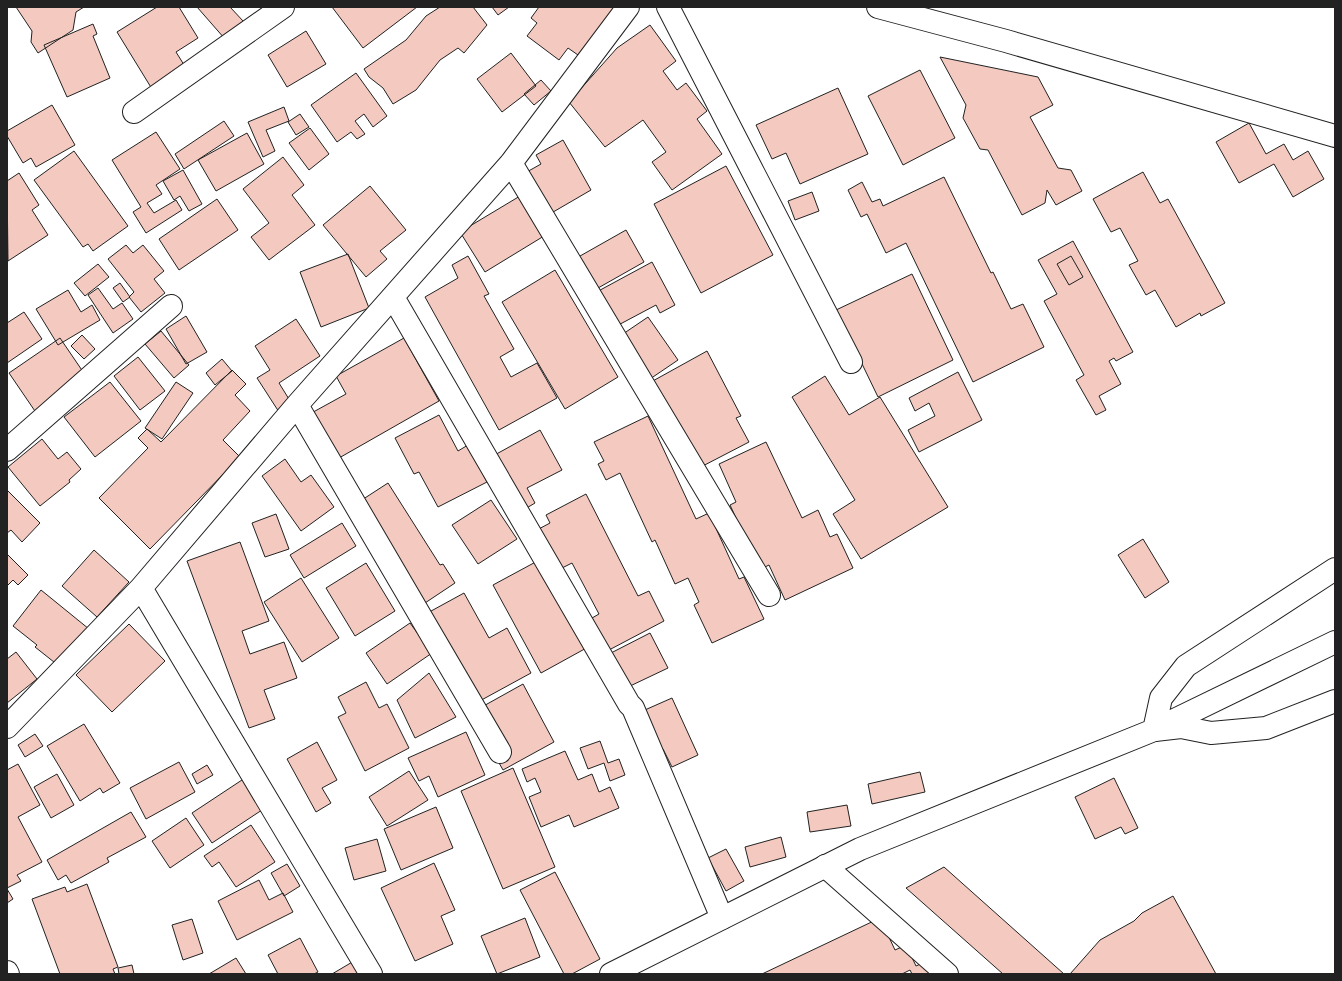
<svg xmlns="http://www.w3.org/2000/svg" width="1342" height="981" font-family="Georgia,serif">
<rect width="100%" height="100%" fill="#fff"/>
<!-- building -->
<path fill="#f3c9c0" stroke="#222" d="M16,7H84L76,12L73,30L38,53L31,42L32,31Z
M157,7H179L198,38L176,52L186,68L152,89L117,32Z
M197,7H230L244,22L225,39Z
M332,7H417L363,48Z
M440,7H473L487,25L464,53L458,48L440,60L416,90L393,104L383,88L369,77L364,69L406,40L426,16Z
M492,7H509L498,15Z
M539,7H615L578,55L568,48L559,60L527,36L537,23L531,18Z
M93,24L97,34L93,36L110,78L67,97L44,45Z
M650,25L676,61L663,71L677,90L686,83L707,111L697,119L722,154L672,190L652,162L666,152L643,120L605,147L569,102L617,48Z
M306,31L326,64L287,87L268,55Z
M511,53L536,86L502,112L477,79Z
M940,57L1038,77L1053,105L1030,117L1058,168L1071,170L1082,191L1056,205L1047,190L1045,203L1022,215L988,150L980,149L963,118L966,105Z
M920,70L955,138L903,165L868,96Z
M356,73L387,116L373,127L364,114L355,121L365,134L357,139L351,132L337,142L311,105Z
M541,80L551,91L534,105L524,94Z
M838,88L868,154L800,184L786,153L772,159L756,125Z
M52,105L75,145L36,167L31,158L23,163L7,136V131Z
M284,107L289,121L266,130L275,151L263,157L248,122Z
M300,114L309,127L296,135L288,122Z
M224,121L234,136L184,169L175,154Z
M1249,123L1266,154L1284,144L1293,160L1308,151L1324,179L1293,197L1274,164L1239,183L1216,142Z
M310,128L329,154L309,170L289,143Z
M156,132L180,169L156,185L162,194L147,203L154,213L176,200L182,210L146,233L133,212L141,207L112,160Z
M247,133L264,164L216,191L198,160Z
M563,140L591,190L548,215L525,173L541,164L536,155Z
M74,151L128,226L93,251L88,244L83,247L34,180Z
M283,157L304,185L292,195L315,225L269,260L251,237L269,223L243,189Z
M726,166L773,255L701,293L654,204Z
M183,170L202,204L189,211L180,196L174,200L163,181Z
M1143,172L1160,203L1168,199L1225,303L1201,316L1200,313L1176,327L1155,290L1146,295L1129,265L1138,261L1120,228L1111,232L1093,199Z
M19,173L39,205L32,210L48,235L8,261L7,181Z
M944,177L991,273L993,272L1011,309L1023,304L1044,347L973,382L906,243L886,253L867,214L861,217L848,190L862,182L872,202L880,199L883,206Z
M370,186L406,230L380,251L387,259L366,277L323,225Z
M812,192L819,211L795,220L788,201Z
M520,196L544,236L485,272L460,232Z
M217,199L238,230L179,270L159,239Z
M626,230L644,262L591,292L573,260Z
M1073,241L1133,352L1116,361L1114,358L1109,361L1121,384L1099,396L1106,410L1096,415L1076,380L1084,375L1044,301L1057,294L1038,260Z
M126,245L133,253L143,245L164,271L154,279L165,293L141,312L129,297L134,292L108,259Z
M348,254L369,308L321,327L300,272Z
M468,256L489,294L484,296L514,349L500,357L511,377L537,363L557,398L499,430L425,297L458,278L452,265Z
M1071,256L1083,277L1069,285L1057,264Z
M652,262L675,305L660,313L656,305L609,330L591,295Z
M98,264L109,277L85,296L74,283Z
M555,270L618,377L565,409L502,302Z
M912,274L953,360L878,397L836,310Z
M120,283L130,297L123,302L113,288Z
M98,288L113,309L122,303L133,319L113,333L88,295Z
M68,290L81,312L92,305L100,320L58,345L36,309Z
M24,312L42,339L7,363V323Z
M186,316L207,352L186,364L166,329Z
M648,317L678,360L650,379L620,336Z
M296,319L320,356L279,383L292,404L279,412L257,378L270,370L255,346Z
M161,331L189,365L174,378L145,344Z
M82,335L95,349L84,359L71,346Z
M60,338L90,382L39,417L9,373Z
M404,338L439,401L332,462L306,416L346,394L336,376Z
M707,351L741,416L736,418L749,442L697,469L651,382Z
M138,357L165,391L140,410L114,376Z
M222,359L232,371L215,385L206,373Z
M232,370L246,384L235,395L250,411L223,440L240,457L150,549L99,498L148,448L138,438L147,429L161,442Z
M958,372L982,420L919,452L908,430L935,416L929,403L915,411L909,398Z
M825,376L849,415L880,397L948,507L861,559L833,514L855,500L792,397Z
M110,382L141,421L95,457L64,417Z
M176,382L193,393L162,439L145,428Z
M439,415L458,451L468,445L487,482L438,507L419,472L414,474L395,438Z
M648,416L696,519L709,513L739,579L744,577L764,619L712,643L694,605L699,602L688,578L675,584L655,540L652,542L620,473L606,480L598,464L604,461L594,442Z
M540,430L562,470L527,488L535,503L520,512L491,457Z
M42,439L58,459L67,452L81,469L69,480L70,482L40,506L8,467Z
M766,442L802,518L818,510L830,537L837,534L853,568L785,600L769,565L763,568L752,545L749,546L730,505L736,502L719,464Z
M285,459L301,482L311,475L334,507L301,531L262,476Z
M388,483L440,565L443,564L455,583L416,609L351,507Z
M7,490L40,523L22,542L11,530L7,533Z
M586,494L638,596L649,591L664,621L609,650L592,618L599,614L572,563L556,571L535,531L550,523L546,515Z
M491,500L517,539L478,564L452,525Z
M276,514L289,549L265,557L252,523Z
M342,523L356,546L304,578L290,555Z
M1143,539L1169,582L1145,598L1118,555Z
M240,542L269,621L242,631L250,654L284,642L297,678L264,690L275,719L249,728L187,561Z
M94,550L129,582L97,617L62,586Z
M7,554L28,575L18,585L13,580L7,586Z
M543,558L590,646L541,673L493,585Z
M366,563L395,611L355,636L326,588Z
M301,578L339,638L302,662L264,602Z
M41,590L89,629L59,666L35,647L37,645L13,626Z
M464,593L489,638L507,628L531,673L476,703L422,616Z
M410,623L432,653L387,684L366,653Z
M129,624L165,661L112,712L76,675Z
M650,633L668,668L628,687L611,653Z
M16,652L37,679L7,703V659Z
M429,673L456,717L415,738L397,700Z
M366,682L379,708L387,704L409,748L365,771L338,717L346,713L338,697Z
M523,684L554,742L503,770L471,713Z
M672,698L698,755L672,767L663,749L655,753L638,713Z
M84,724L120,783L103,793L100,788L80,801L47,746Z
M466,732L485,775L438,797L429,776L419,781L408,758Z
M35,734L43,746L25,757L18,745Z
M600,741L608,763L619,759L625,775L610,781L604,763L588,769L580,748Z
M317,742L337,780L322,788L331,803L316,812L287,759Z
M565,751L578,780L592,774L599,792L610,787L619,808L574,827L569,815L541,827L529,797L541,792L535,778L527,782L522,769Z
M179,762L195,792L146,819L130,788Z
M18,764L40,805L18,817L42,862L17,875L21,881L7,888V770Z
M207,765L213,775L197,784L192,774Z
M513,768L555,867L503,889L461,791Z
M409,771L428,800L387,826L369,797Z
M920,772L925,792L872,804L868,784Z
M57,774L74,805L51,818L34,787Z
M245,778L265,808L212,843L192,813Z
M1114,778L1138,828L1125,834L1121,827L1095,839L1075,797Z
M847,805L851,826L810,832L807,812Z
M436,807L453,848L401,870L384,829Z
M131,812L146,837L107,858L109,862L71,883L66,875L58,880L47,860Z
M186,818L204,845L170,868L152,841Z
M251,825L275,862L236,887L219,862L212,867L204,856Z
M781,837L786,857L750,867L745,847Z
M377,839L386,871L354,880L345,848Z
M726,849L744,881L726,891L708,858Z
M434,863L455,910L441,916L453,944L415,961L381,888Z
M287,864L300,886L284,896L271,873Z
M944,867L1064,974H1003L906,888Z
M555,872L600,959L572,974H564L520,890Z
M259,880L269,900L283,893L293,912L237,940L218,901Z
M87,884L118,967L113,969L115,974H60L32,899L65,887L67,892Z
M7,889L13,899L7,903Z
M1173,896L1216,974H1070L1100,940L1134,921L1142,913Z
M525,918L540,957L497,974L481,936Z
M880,918L895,950L906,945L916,966L925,962L931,974H912L910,970L902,974H762Z
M192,919L203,953L183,960L172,925Z
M300,938L318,972L314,974H278L268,955Z
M236,958L246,974H209Z
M354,961L361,974H332Z
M132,965L134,974H119L118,968Z"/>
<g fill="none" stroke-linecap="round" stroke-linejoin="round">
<defs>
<path id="minor" d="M668,7L851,362
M134,112L283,7
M511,163L769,595
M393,297L629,704L633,708L722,918
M297,405L500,752
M7,450L171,306
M141,588L371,974
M7,727L141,588L297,405L511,163L628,7
M1155,730L1181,727L1211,733L1266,728L1335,701
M825,866L947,974
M7,972L8,974"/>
<path id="major" d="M878,7L1006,41L1335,136
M1154,730L1161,698L1186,666L1335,569
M611,974L860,849L1154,730L1335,642"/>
</defs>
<!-- minor casing -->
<use href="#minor" stroke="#222" stroke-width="24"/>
<!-- major casing -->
<use href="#major" stroke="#222" stroke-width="24"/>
<!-- minor -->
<use href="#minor" stroke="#fff" stroke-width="22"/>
<!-- major -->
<use href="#major" stroke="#fff" stroke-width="22"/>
</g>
<!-- border -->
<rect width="1342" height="981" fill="none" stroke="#222222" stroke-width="16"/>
</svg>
